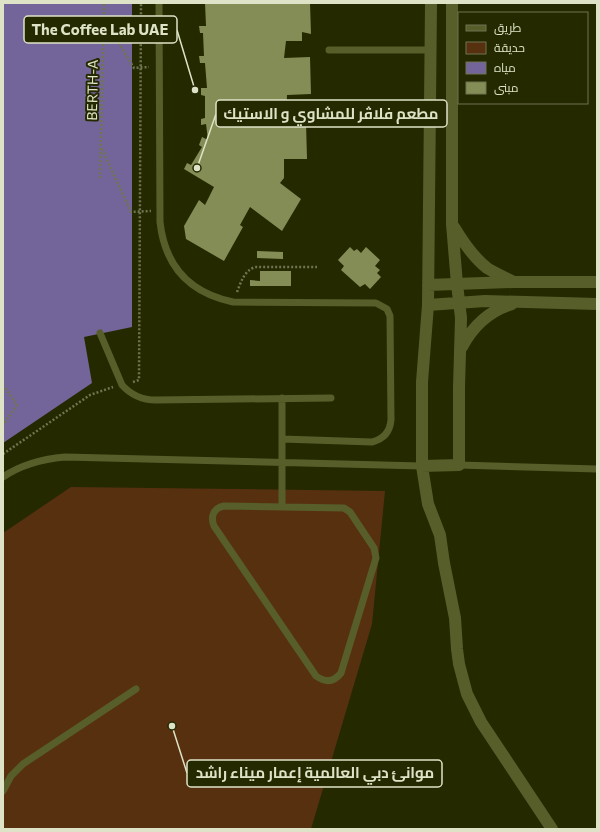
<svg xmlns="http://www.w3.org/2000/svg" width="600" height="832" font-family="Commissioner,Cairo,sans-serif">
<rect width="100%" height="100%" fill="#242900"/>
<!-- green -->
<path fill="#573010" d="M71,487L385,491L372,624L311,829H3V533Z"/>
<!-- water -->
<path fill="#736599" d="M3,3H132V327L84,337L92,383L3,443Z"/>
<!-- building -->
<path fill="#858d57" d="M205,3H310L311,34L302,32V41H286L284,58L310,57L311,94L287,95L286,120L306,122L307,159H284V178L280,183L301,199L282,231L250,207L240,225L243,227L224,261L186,239L184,226L199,200L205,205L214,187L184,169L187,163L191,165L202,147L199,145L202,137L208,140L206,124L201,125V119L205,118V96L201,95V88H207L205,63H200L199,56H204L203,33H200L199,26H206Z
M350,247L354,251L357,249L361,253L366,247L380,260L375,266L380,270L377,273L381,277L370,289L365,284L360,287L341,270L344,266L338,260Z
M257,251L283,252V259L257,258Z
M260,271H291V286H250V280L260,281Z"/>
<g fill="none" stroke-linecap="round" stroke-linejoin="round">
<!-- path -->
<path stroke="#707551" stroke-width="2.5" stroke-dasharray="2 2" stroke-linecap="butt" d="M104,19L134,68L149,67
M102,149L131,212L151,211
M100,178L104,3
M237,292C241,282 244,271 255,267H317
M133,382L139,380L141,3
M3,385L17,405L3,425
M3,454L90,395L113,387"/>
<!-- lane -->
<path stroke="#575e2a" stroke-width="7" d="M159,3L160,222C165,267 190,293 233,302L376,303L387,309L390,316L391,420C390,432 384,439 372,442L282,439
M329,50H431
M100,333L122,385C131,395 142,400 156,400L331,398
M282,398V507
M459,465L597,469
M3,477C22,464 43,459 65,457L422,466
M224,506L344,508L350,512L374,548L376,558L341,673C334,682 326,683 316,676L214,526C210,516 214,508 224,506Z
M3,791L11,776L23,764L136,689"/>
<!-- street -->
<path stroke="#575e2a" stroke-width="12" d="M431,3L428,305L422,382V466L428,504L440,535L444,563L455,618L457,649L459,664L467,694L481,722L552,829
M454,227C463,242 473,257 487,268C495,273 504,277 512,281
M428,285L513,282H597
M428,305L485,301L597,304
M462,347C473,326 489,311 512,304
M422,466L459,465V387L461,318L457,284L452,224V3"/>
</g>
<g text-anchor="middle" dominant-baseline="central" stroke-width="4" stroke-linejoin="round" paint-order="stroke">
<!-- street labels -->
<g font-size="14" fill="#dee3c7" stroke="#242900">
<text transform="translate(92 90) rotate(-89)">BERTH-A</text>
</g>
</g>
<!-- callouts -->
<path fill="none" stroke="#dee3c7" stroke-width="1.5" d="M195 90L177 30M197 168L216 114M172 726L187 773"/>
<g fill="#dee3c7" stroke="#242900" stroke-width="1.5">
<circle cx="195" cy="90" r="4"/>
<circle cx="197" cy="168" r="4"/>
<circle cx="172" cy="726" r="4"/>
</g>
<g fill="#242900" stroke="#dee3c7" stroke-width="1.5">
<rect x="24" y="16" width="153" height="27" rx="4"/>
<rect x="216" y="100" width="231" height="27" rx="4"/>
<rect x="187" y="760" width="255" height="27" rx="4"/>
</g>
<g font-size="15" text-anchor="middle" font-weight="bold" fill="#dee3c7">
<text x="100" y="35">The Coffee Lab UAE</text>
<text x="331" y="119">مطعم فلاڤر للمشاوي و الاستيك</text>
<text x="315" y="778">موانئ دبي العالمية إعمار ميناء راشد</text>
</g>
<!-- border -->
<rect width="600" height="832" fill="none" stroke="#dee3c7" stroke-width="8"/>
<!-- legend -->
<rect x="458" y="12" width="130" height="92" fill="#242900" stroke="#6e7350"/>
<rect x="466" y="25" width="20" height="6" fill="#575e2a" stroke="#6e7350"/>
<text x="494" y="32" font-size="12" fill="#dee3c7">طريق</text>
<rect x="466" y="42" width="20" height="12" fill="#573010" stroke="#6e7350"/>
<text x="494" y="52" font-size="12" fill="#dee3c7">حديقة</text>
<rect x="466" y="62" width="20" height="12" fill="#736599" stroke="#6e7350"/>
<text x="494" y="72" font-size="12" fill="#dee3c7">مياه</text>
<rect x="466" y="82" width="20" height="12" fill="#858d57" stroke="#6e7350"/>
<text x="494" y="92" font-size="12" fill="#dee3c7">مبنى</text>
</svg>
